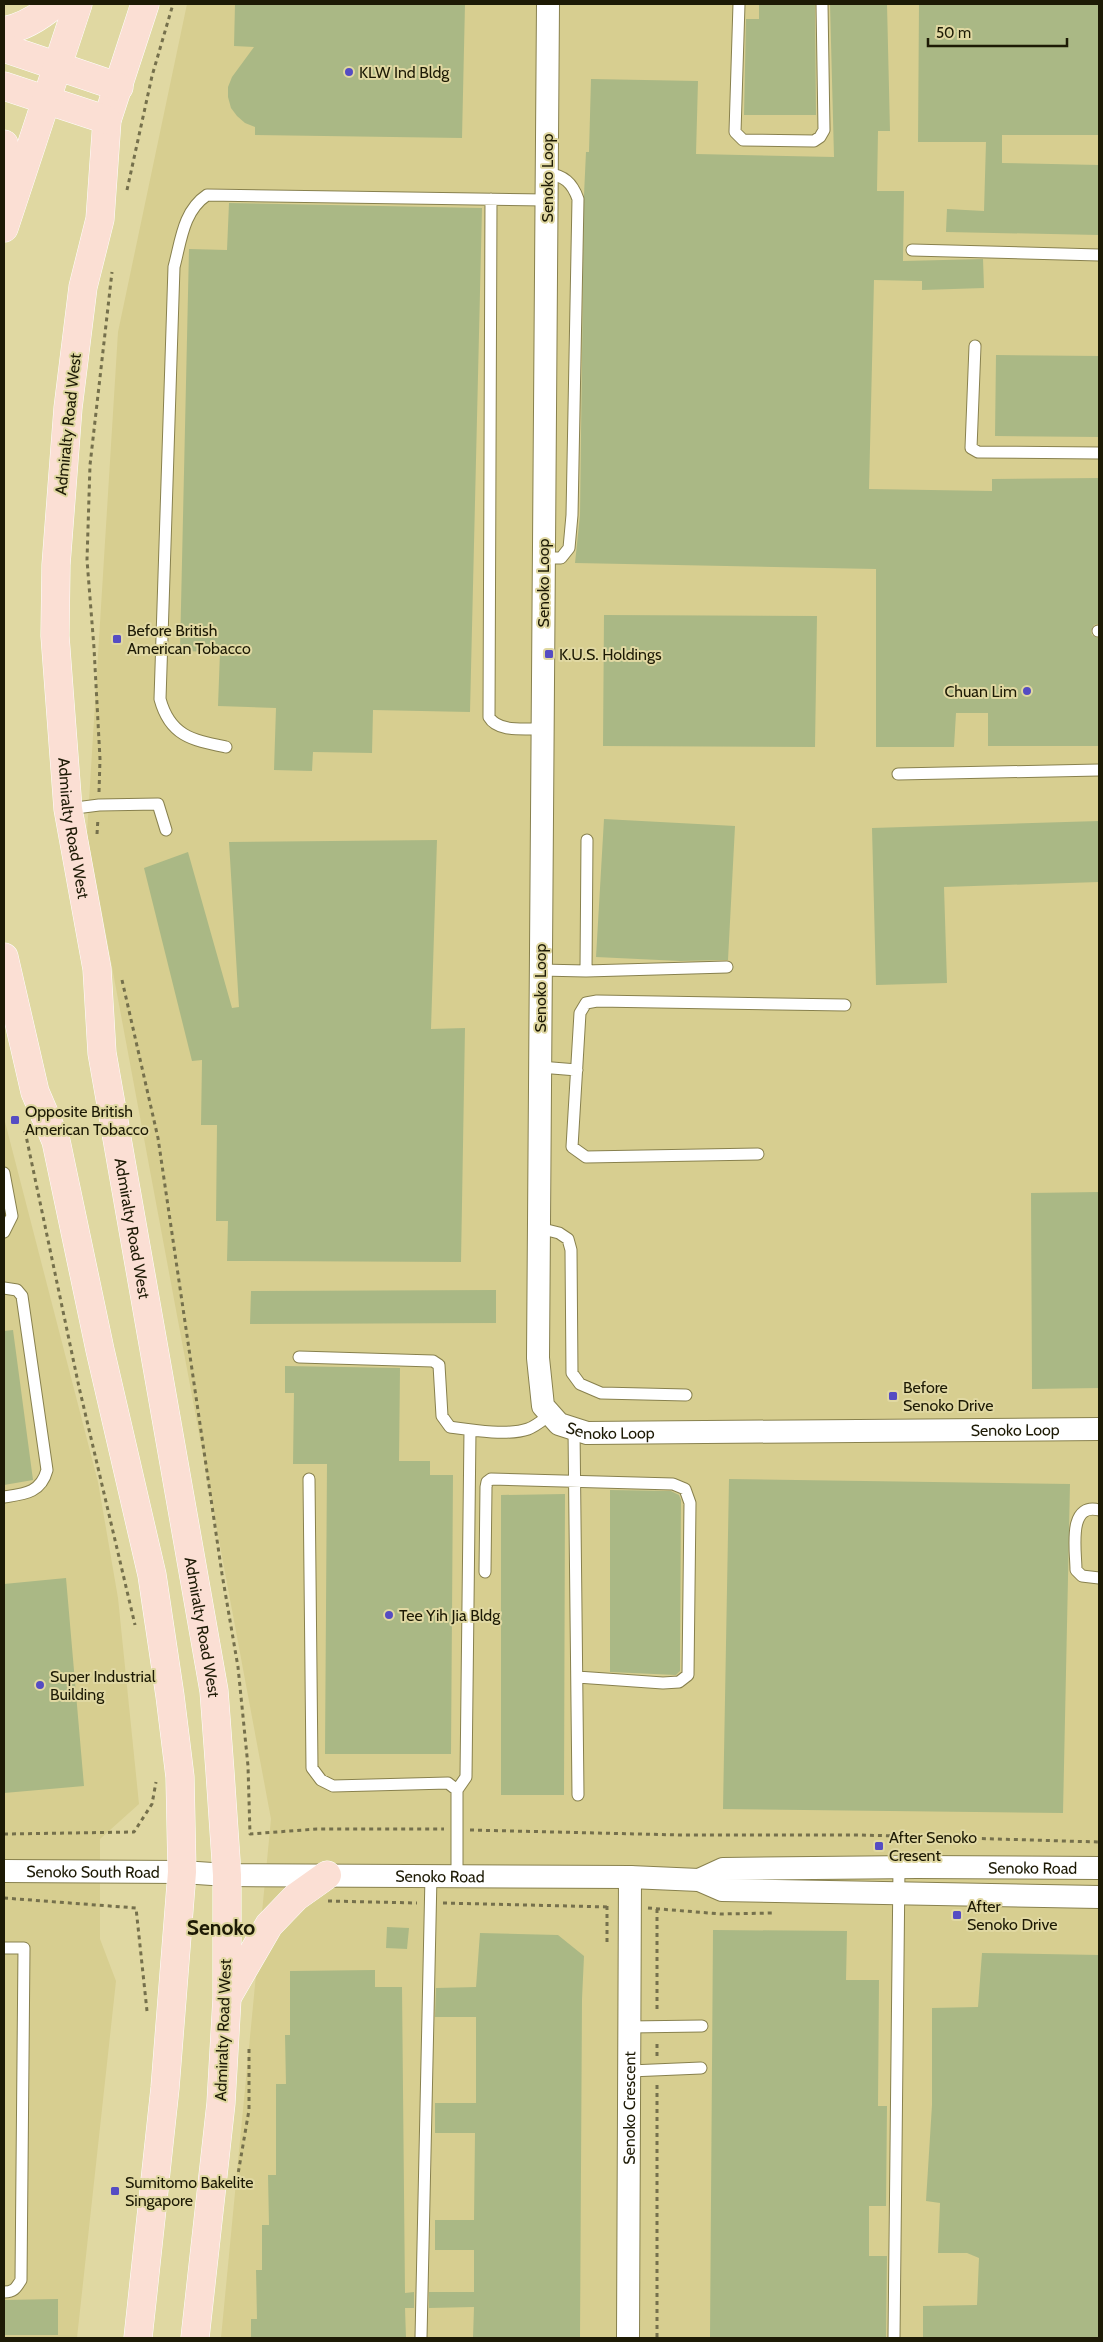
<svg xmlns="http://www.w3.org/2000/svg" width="1103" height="2342" font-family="Cabin,sans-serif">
<rect width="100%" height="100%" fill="#e0d8a2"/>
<!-- built -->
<path fill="#d7ce90" d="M187,4H1099V2338H221L271,1819L87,833L118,332Z
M4,1118L98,1482L118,1598L139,1804L100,1839V1939L116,1981L77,2338H4Z"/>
<!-- building -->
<path fill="#aab885" d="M235,4H465L462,138L255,135V127L245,123L237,116L231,108L228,97V87L232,77L254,47L234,46Z
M759,4H815L816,115H744L746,19H759Z
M830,4H887L890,131H878L877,191H904L903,261L983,259L984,288L922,290V281L874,280L869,489L992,491V479L1099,478V610L1098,624L1094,625L1091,631L1092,635L1098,638V746H988V713H956L954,747H876V569L575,563L580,515L584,195L586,152H589L591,79L698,81L696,154L834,157Z
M919,4H1099V135H1002V163L1099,165V235L946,232L947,209L984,211L986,142H918Z
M229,203L482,208L470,712L373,710L372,753L313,752L312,771L274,770L276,708L218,706L220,652L180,651L189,249L227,250Z
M996,355L1099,356V437L995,436Z
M604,615L817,616L815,747L603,746Z
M604,819L735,826L728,960L680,961L596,957Z
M1099,821V882L944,887L947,983L876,985L872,828Z
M437,840L431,1029L465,1028L461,1262L227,1261L228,1221H216L217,1125H201L202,1060L192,1061L144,868L188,852L232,1008L239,1007L229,842Z
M1099,1192V1388L1032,1389L1031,1193Z
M496,1290V1323L250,1324L251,1291Z
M13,1330L33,1480L4,1485V1331Z
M285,1366L400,1368L399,1461H430V1475H453L451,1754H325L327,1464H293L294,1393H285Z
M729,1479L1070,1484L1063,1813L723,1809Z
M610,1490L671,1491L679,1495L681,1500L680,1671L676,1675L610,1672Z
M565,1494L564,1795H501V1495Z
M66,1578L84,1786L4,1793V1584Z
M387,1927L409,1928L407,1949L386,1948Z
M713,1930L847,1931L846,1980H879L878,2106H887L886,2206H869V2256H887L886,2338H710Z
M480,1933L558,1935L584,1956L582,1999L580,2338H473L474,2307L429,2308V2292H474V2250H435V2220H474L475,2133H435V2103H476V2017H435L436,1988L476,1987Z
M982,1953L1099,1955L1098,2338H923V2306L977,2305L979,2258L967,2253H938L940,2203L926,2201L932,2105V2008L978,2007Z
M375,1970V1987H402L405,2293L414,2292V2308H405L406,2338H251V2319H257L256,2270H262V2225H269L268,2175H276V2084H286L285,2035H290V1971Z
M58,2299V2335H4V2300Z"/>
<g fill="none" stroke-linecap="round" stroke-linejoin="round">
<defs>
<path id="lane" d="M739,4L735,132L743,140L814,141L820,137L824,130L822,4
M491,199L489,717C498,733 527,728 542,729
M912,250L1099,255
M975,346L971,448L978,452L1099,453
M544,558H561L569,548L572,515L578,199C572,182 564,176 547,173
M1098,631H1099
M226,747C192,740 170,736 160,699L174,267C181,241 183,211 207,195L546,200
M898,774L1099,770
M68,809L99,805L158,804L166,830
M540,970L586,971L727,967
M586,971L587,840
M540,1067L577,1070
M758,1154L586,1157L572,1147L580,1013L586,1003L597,1001L845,1005
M4,1173L12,1216L4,1232
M539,1228L559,1233L568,1239L571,1250L572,1373L580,1384L601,1393L686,1395
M4,1288L17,1290L22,1296L47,1470C41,1493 24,1494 4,1497
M299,1357L433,1361L439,1365L442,1416L450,1427C471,1430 508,1436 528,1429C536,1426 544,1419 551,1414
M574,1429L578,1795
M309,1479L312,1768L321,1780L333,1786L448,1783L457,1790V1875
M1099,1510C1067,1502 1076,1551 1076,1570L1082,1576L1099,1578
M485,1572L486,1487L487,1482L491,1479L673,1484L685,1489L690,1503L688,1675L679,1682L663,1683L577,1677
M457,1790L466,1777L470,1430
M4,1948H24L21,2280C16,2288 14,2292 4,2292
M629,2027L702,2026
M630,2071L701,2068
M421,2338L431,1876
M894,2338L899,1867"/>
<g id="street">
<path id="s1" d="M548,4L538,1358L543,1406L559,1424L587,1433L1099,1429"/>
<path id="s2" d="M4,1871L182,1872L227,1875L630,1877L699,1880L722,1890L1099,1897"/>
<path id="s3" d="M699,1880L723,1869L917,1867L1099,1868"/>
<path id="s4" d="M628,2338L630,1877"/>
</g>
<g id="primary">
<path id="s5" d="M145,4L107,120L100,219L83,287L68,408L56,565L55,636L68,809L97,969L102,1053L214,1691L220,1772L227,1875V1998L221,2103L195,2338"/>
<path d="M4,31C24,27 40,17 55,4"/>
<path d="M4,48L119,87"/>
<path d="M4,86L107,120"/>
<path d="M4,144L11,195"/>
<path d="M4,228L78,4"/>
<path d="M4,957L35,1092L56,1141L100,1350L152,1575L170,1696L180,1777L182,1872L165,2088L138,2338"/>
<path d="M229,1994L269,1925L296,1897L327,1875"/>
</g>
</defs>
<!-- lane casing -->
<use href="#lane" stroke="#88814e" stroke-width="13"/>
<!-- street casing -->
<use href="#street" stroke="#88814e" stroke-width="24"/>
<!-- primary casing -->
<use href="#primary" stroke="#fff" stroke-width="29"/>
<!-- path -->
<path stroke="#75704c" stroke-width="3" stroke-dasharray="4 4" stroke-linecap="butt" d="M127,190L152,76L173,4
M99,792L100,759L94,648L87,560L90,465L112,272
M97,834L98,818
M122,980L158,1138L222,1574L238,1667L248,1766L250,1834L317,1829H444
M25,1131L79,1387L135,1625
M470,1830L681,1835H861L1099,1842
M4,1834L134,1832L152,1804L156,1782
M4,1898L136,1908L147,2011
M328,1901L417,1903
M443,1903L610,1907
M607,1906V1946
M648,1908L721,1914L774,1913
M657,1909V2013
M657,2056V2040
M657,2085V2338
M237,2180L249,2110V2045"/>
<!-- lane -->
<use href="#lane" stroke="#fff" stroke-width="11"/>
<!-- street -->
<use href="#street" stroke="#fff" stroke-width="22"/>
<!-- primary -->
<use href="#primary" stroke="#fbdfd4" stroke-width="28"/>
</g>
<!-- markers -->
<g fill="#554cc3" stroke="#e0d8a2" stroke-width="2">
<circle cx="349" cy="72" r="5"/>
<rect x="112" y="634" width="10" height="10" rx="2.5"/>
<rect x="544" y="649" width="10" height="10" rx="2.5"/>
<circle cx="1027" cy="691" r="5"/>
<rect x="10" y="1115" width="10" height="10" rx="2.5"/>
<rect x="888" y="1391" width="10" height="10" rx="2.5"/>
<circle cx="389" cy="1615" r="5"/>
<circle cx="40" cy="1685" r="5"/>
<rect x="874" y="1841" width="10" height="10" rx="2.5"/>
<rect x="952" y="1910" width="10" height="10" rx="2.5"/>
<rect x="110" y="2186" width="10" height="10" rx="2.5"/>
</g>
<g text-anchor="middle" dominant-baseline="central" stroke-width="4" stroke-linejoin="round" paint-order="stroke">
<!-- poi labels -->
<g font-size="16" fill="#1d1a05" stroke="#e0d8a2" text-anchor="start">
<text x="359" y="72">KLW Ind Bldg</text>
<text x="127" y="630">Before British<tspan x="127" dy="18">American Tobacco</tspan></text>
<text x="559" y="654">K.U.S. Holdings</text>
<text x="1017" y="691" text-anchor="end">Chuan Lim</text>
<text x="25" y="1111">Opposite British<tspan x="25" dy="18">American Tobacco</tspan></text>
<text x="903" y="1387">Before<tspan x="903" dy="18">Senoko Drive</tspan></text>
<text x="399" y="1615">Tee Yih Jia Bldg</text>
<text x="50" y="1676">Super Industrial<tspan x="50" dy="18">Building</tspan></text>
<text x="889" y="1837">After Senoko<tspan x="889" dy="18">Cresent</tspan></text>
<text x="967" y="1906">After<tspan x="967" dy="18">Senoko Drive</tspan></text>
<text x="125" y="2182">Sumitomo Bakelite<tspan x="125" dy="18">Singapore</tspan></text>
</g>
<!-- street labels -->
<g font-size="16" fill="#1d1a05" stroke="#e0d8a2">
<text transform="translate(547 178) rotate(-90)">Senoko Loop</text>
<text transform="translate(68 424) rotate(-84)">Admiralty Road West</text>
<text transform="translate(543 583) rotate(-90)">Senoko Loop</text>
<text stroke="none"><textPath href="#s5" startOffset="835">Admiralty Road West</textPath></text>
<text transform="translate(540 988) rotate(-90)">Senoko Loop</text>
<text stroke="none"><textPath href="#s5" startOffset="1240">Admiralty Road West</textPath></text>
<text stroke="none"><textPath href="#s1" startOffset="1479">Senoko Loop</textPath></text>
<text stroke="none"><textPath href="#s1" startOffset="1884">Senoko Loop</textPath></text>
<text stroke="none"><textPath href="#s5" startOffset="1645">Admiralty Road West</textPath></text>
<text stroke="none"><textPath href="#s3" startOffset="336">Senoko Road</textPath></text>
<text stroke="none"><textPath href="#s2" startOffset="89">Senoko South Road</textPath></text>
<text stroke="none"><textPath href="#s2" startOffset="436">Senoko Road</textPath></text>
<text transform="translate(223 2030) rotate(-88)">Admiralty Road West</text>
<text stroke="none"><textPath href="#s4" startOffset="230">Senoko Crescent</textPath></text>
</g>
<!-- district labels -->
<g font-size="21" font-weight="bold" fill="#1d1a05" stroke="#e0d8a2">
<text x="221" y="1927">Senoko</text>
</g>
</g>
<!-- border -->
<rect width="1103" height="2342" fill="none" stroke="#1d1a05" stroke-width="10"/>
<!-- scale -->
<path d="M928 38v8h139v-8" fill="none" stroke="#1d1a05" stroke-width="2.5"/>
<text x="936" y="38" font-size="15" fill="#1d1a05" stroke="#e0d8a2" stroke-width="4" paint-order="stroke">50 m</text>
</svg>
